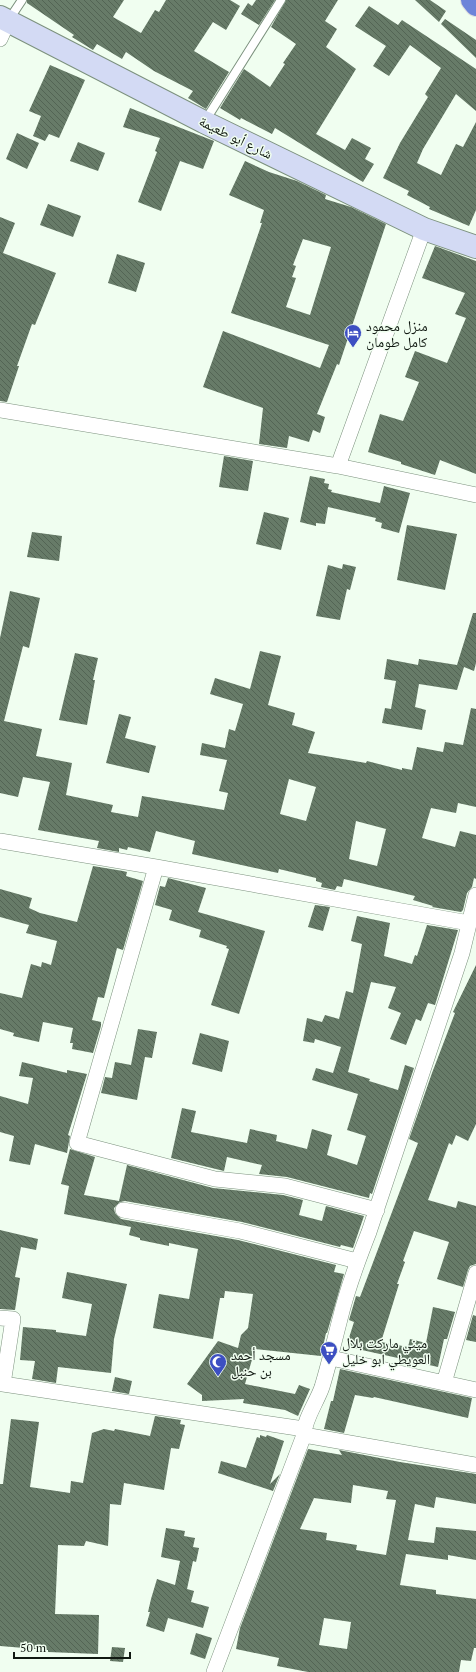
<svg xmlns="http://www.w3.org/2000/svg" width="476" height="1672" font-family="'PT Serif','Noto Naskh Arabic',serif">
<defs>
<pattern id="building-back-hatch" width="6" height="6" patternUnits="userSpaceOnUse"><rect width="6" height="6" fill="#677b68"/><path d="M-1 5l2 2M0 0l6 6M5-1l2 2" fill="none" stroke="#536454"/></pattern>
</defs>
<rect width="100%" height="100%" fill="#f0fef0"/>
<!-- building -->
<path fill="url(#building-back-hatch)" fill-rule="evenodd" d="M27,0H124L113,17L141,33L155,10L159,12L166,0H230L240,6L226,30L213,22L194,51L229,72L206,109L188,98L193,91L154,71L126,52L122,59L97,44L93,50L72,37L74,35L27,3Z
M256,0H275L259,25L241,14L248,3L252,6Z
M286,0H338L325,21L337,29L326,47L356,69L316,134L345,150L352,138L371,148L365,159L374,164L363,182L275,128L272,134L241,118L240,120L220,108L244,69L270,87L285,64L283,63L296,44L271,27Z
M415,0H430L446,11L439,22Z
M369,6L398,25L402,20L476,69V111L456,94L423,149L417,163L441,175L456,144L463,147L476,122V210L469,226L429,209L430,207L407,195L409,191L383,178L400,143L428,97L425,94L441,68L410,45L389,76L373,66L386,46L355,26Z
M445,19L476,40V58L441,24Z
M50,65L85,80L59,138L49,134L45,141L33,136L41,116L29,111Z
M130,108L214,141L203,169L180,161L161,211L138,202L157,152L155,151L160,138L123,127Z
M17,133L39,143L27,169L6,159Z
M78,142L105,153L98,171L70,161Z
M245,161L269,172L297,181L326,195L325,199L351,207L386,224L339,365L337,364L317,414L325,417L320,433L313,430L309,442L289,436L287,448L259,444L263,408L203,387L223,331L320,368L329,345L231,313L262,223H260L264,210L229,195ZM303,239L331,247L310,315L286,307L296,278L292,277L296,266L293,265Z
M48,204L81,216L73,237L40,225Z
M0,217L15,223L3,253L56,273L35,325L32,324L17,366H19L7,402L0,401Z
M435,246L476,261V474L440,460L435,475L401,464V462L368,452L380,414L403,421L419,382L405,377L415,351L447,363L466,318L455,314L465,293L422,278Z
M117,254L145,263L136,292L108,283Z
M224,456L253,461L248,491L219,487Z
M310,476L325,479L324,483L329,484L328,489L332,490L331,492L380,503L384,486L410,493L399,533L381,528L382,523L375,521L376,518L328,507L325,524L316,523V526L300,522Z
M264,512L289,518L281,550L256,544Z
M407,525L457,534L445,590L397,580Z
M32,532L62,536L59,561L27,557Z
M343,564L356,567L350,590L347,589L340,620L316,616L328,565L342,569Z
M10,591L40,598L29,648L23,646L4,721L42,729L36,756L72,763L66,795L113,805L111,812L138,817L142,796L224,810L228,793L219,791L227,760L200,755L202,743L225,748L229,729L235,731L243,704L210,694L215,678L250,689L260,651L281,656L268,705L295,713L292,725L315,732L308,753L366,763L367,761L402,770V768L412,770L417,747L443,752L445,742L463,745L471,708L476,709V807L458,803L456,813L431,808L422,838L455,847L460,831L476,835V879L474,878L472,887L467,893L463,910L461,912L432,907L433,906L413,900L415,896L344,879L342,887L337,886L335,890L321,887L322,883L316,881V878L279,869L278,873L192,854L195,841L156,831L150,852L128,847L127,850L119,848V852L97,848L99,841L38,830L50,782L23,777L18,797L0,793V638ZM289,779L316,787L306,821L280,814ZM356,821L386,829L377,866L349,859Z
M473,613H476V663L474,671L464,667L457,690L419,684L415,707L426,710L422,730L382,723L385,708L391,709L396,681L384,679L387,659L418,665L419,659L457,665Z
M75,653L98,658L93,680H95L87,725L59,720Z
M119,714L131,717L125,738L156,746L149,773L106,763Z
M93,866L123,871L127,872L126,876L143,881L123,950L117,948L104,998L98,997L92,1020L101,1022V1026L93,1053L72,1049L73,1043H70L73,1028L43,1022L39,1042L13,1036L14,1033L0,1029V993L22,998L31,964L41,967L42,962L51,965L57,941L26,933L29,925L0,917V889L32,898L29,908L40,913L77,922Z
M168,878L206,888L198,912L265,931L239,1014L211,1005L229,949L226,948L227,946L199,937L201,930L169,920L172,910L155,905L160,886L165,887Z
M315,905L330,907L323,931L308,927Z
M357,916L390,923L384,956L412,964L415,955L417,956L427,925L458,930L435,1005L428,1003L421,1021L416,1019L406,1045L390,1039L401,1013L388,1008L396,987L371,982L348,1072L370,1079L369,1081L398,1090L405,1065L414,1068L372,1194L370,1193L369,1198L287,1177L259,1174L262,1165L227,1157L224,1171L171,1158L182,1108L196,1111L191,1132L247,1143L250,1129L277,1135L276,1141L307,1149L312,1129L332,1135L327,1155L357,1165L366,1136L347,1130L358,1094L312,1080L316,1068L333,1073L341,1047L315,1039L314,1043L303,1041L307,1018L322,1022L325,1015L339,1019L346,991L353,993L362,944L351,941Z
M476,965V1124L468,1141L456,1135L452,1145L449,1143L428,1200L456,1208L458,1201L476,1206V1264L470,1266L468,1270L463,1287L437,1279L449,1242L414,1231L403,1261L405,1262L397,1284H399L381,1342L408,1347L410,1339L426,1343L433,1307L455,1312L447,1339H444L438,1367L353,1348L348,1341L354,1322L349,1320L356,1296L360,1297L418,1143L409,1139L432,1073L455,1013L453,1012Z
M138,1029L157,1032L152,1058L145,1057L137,1100L101,1093L105,1077L112,1078L115,1062L131,1065Z
M200,1033L229,1041L222,1072L192,1064Z
M22,1062L67,1073V1070L87,1074L68,1135L70,1136L67,1153L35,1144L30,1165L9,1161L14,1136L0,1132V1096L28,1104L33,1078L19,1076Z
M70,1149L95,1157L84,1195L119,1201L127,1165L213,1188L283,1195L303,1200L299,1215L322,1221L326,1206L364,1216L353,1248L341,1245L340,1247L242,1222L125,1201L120,1202L114,1208L115,1213L121,1219L238,1240L336,1265L334,1272L344,1274L327,1333H326L321,1356L255,1349L245,1384L295,1394L299,1385L310,1389L298,1416L285,1410L243,1403L244,1399L202,1401V1395L187,1384L218,1341L238,1348L241,1335L248,1328L253,1294L225,1291L224,1298H220L213,1339L153,1328L159,1294L189,1299L198,1249L169,1243V1246L140,1240V1238L129,1235L131,1227L64,1214L69,1186L61,1184Z
M0,1230L38,1239L36,1250L21,1247L15,1277L20,1278L15,1310L0,1309Z
M67,1272L127,1284L114,1339L111,1373L58,1367L56,1383L32,1379L35,1361L20,1360L23,1327L56,1330V1332L86,1336L92,1304L62,1298Z
M473,1315L476,1316V1342L466,1340Z
M340,1369L472,1398L468,1418L374,1397L373,1398L355,1395L344,1433L324,1429L331,1401H333Z
M115,1377L132,1381L129,1394L112,1391Z
M155,1416L181,1420L180,1424L185,1425L179,1449L171,1448L164,1490L124,1483L121,1505L110,1504L108,1546L86,1541L84,1546L58,1545L55,1614L99,1615L98,1654L48,1652V1650L0,1646V1484H3L11,1419L39,1422L30,1487L70,1493L71,1481L83,1483L92,1433L104,1429L114,1431L115,1429L150,1436Z
M260,1435L266,1437L267,1435L284,1441L270,1484L280,1474L273,1491L218,1473L221,1461L246,1468L257,1437L260,1438Z
M308,1449L342,1455L339,1450L400,1462L476,1474V1504L436,1497L434,1508L415,1504L408,1540L434,1543L436,1527L476,1531V1560L448,1555V1560L406,1554L400,1585L436,1590V1594L476,1599V1648H474L471,1661L461,1660L459,1672H308L277,1666L279,1658L236,1649L240,1628ZM353,1485L388,1491L386,1499L396,1500L386,1555L356,1550L357,1545L326,1540L327,1533L300,1529L314,1498L351,1503ZM324,1618L351,1622L347,1649L319,1645Z
M166,1528L185,1531L184,1536L195,1538L193,1547L199,1548L196,1562L193,1561L187,1589L194,1591L191,1602L209,1607L203,1628L168,1618L164,1632L146,1626L150,1612H148L151,1599L157,1579L175,1585L180,1561L161,1557Z
M196,1633L212,1638L205,1659L190,1654Z
M112,1647L125,1648L123,1662L110,1661Z"/>
<g fill="none" stroke-linecap="round" stroke-linejoin="round">
<defs>
<path id="lane" d="M8,21L22,0
M205,121L281,0"/>
<path id="street" d="M0,39L8,21
M424,229L338,466L476,495
M0,410L338,466
M0,841L156,867L469,923
M156,867L77,1143L215,1179L285,1186L377,1210
M123,1210L240,1231L357,1261
M0,1318L13,1319L3,1384L304,1429
M331,1358L476,1390
M444,1383L476,1273
M304,1435C304,1419 317,1402 322,1387C329,1364 334,1342 340,1319C347,1289 358,1260 369,1232L462,953L476,895
M214,1672L304,1435L476,1465"/>
<path id="secondary" d="M0,17L204,122L424,229L476,247"/>
<path id="highway" d="M472,0L476,5"/>
</defs>
<!-- lane casing -->
<use href="#lane" stroke="#7c917e" stroke-width="10"/>
<!-- street casing -->
<use href="#street" stroke="#7c917e" stroke-width="16"/>
<!-- secondary casing -->
<use href="#secondary" stroke="#7c917e" stroke-width="24"/>
<!-- highway casing -->
<use href="#highway" stroke="#dedfde" stroke-width="24"/>
<!-- lane -->
<use href="#lane" stroke="#fff" stroke-width="8"/>
<!-- street -->
<use href="#street" stroke="#fff" stroke-width="15"/>
<!-- secondary -->
<use href="#secondary" stroke="#d3daf4" stroke-width="22"/>
<!-- highway -->
<use href="#highway" stroke="#6d84d9" stroke-width="22"/>
</g>
<!-- icons -->
<defs>
<symbol id="hotel-pin" viewBox="-11 -11 22 30"><path d="M0 17L-7.5 6A9.5 9.5 0 1 1 7.5 6Z" fill="#3d4fc2" stroke="#f0fef0"/><path d="M-6-4.5h1.5V1H6V5H4.5V3h-9V5H-6ZM-4 0a1.8 1.8 0 1 1 3.6 0ZM.5 0V-2.5h3Q6-2.5 6 0Z" fill="#fff"/></symbol>
<symbol id="supermarket-pin" viewBox="-11 -11 22 30"><path d="M0 17L-7.5 6A9.5 9.5 0 1 1 7.5 6Z" fill="#3d4fc2" stroke="#f0fef0"/><path d="M-6-5.5h2.5l.6 2H6L4.5 2H-2.5L-4.4-4H-6ZM-1.5 3.2a1.3 1.3 0 1 0 .1 0ZM3 3.2a1.3 1.3 0 1 0 .1 0Z" fill="#fff"/></symbol>
<symbol id="mosque-pin" viewBox="-11 -11 22 30"><path d="M0 17L-7.5 6A9.5 9.5 0 1 1 7.5 6Z" fill="#3d4fc2" stroke="#f0fef0"/><path d="M3.5-4.9A6 6 0 1 0 3.5 4.9A5 5 0 1 1 3.5-4.9Z" fill="#fff"/></symbol>
</defs>
<g fill-rule="evenodd">
<use href="#hotel-pin" x="343" y="323" width="20" height="27"/>
<use href="#supermarket-pin" x="319" y="1340" width="20" height="27"/>
<use href="#mosque-pin" x="208" y="1352" width="20" height="27"/>
</g>
<g text-anchor="middle" dominant-baseline="central" stroke-width="3" stroke-linejoin="round" paint-order="stroke">
<!-- street labels -->
<g font-size="14" fill="#111912" stroke="#f0fef0">
<text transform="translate(236 137) rotate(26)">شارع أبو طعيمة</text>
</g>
<!-- poi labels -->
<g font-size="14" fill="#111912" stroke="#f0fef0" text-anchor="start">
<text x="366" y="325">منزل محمود<tspan x="366" dy="16">كامل طومان</tspan></text>
<text x="342" y="1342">ميني ماركت بلال<tspan x="342" dy="16">العويطي ابو خليل</tspan></text>
<text x="231" y="1354">مسجد أحمد<tspan x="231" dy="16">بن حنبل</tspan></text>
</g>
</g>
<!-- scale -->
<path d="M14 1652v6h116v-6" fill="none" stroke="#111912" stroke-width="2"/>
<text x="20" y="1652" font-size="12" fill="#111912" stroke="#f0fef0" stroke-width="3" paint-order="stroke">50 m</text>
</svg>
